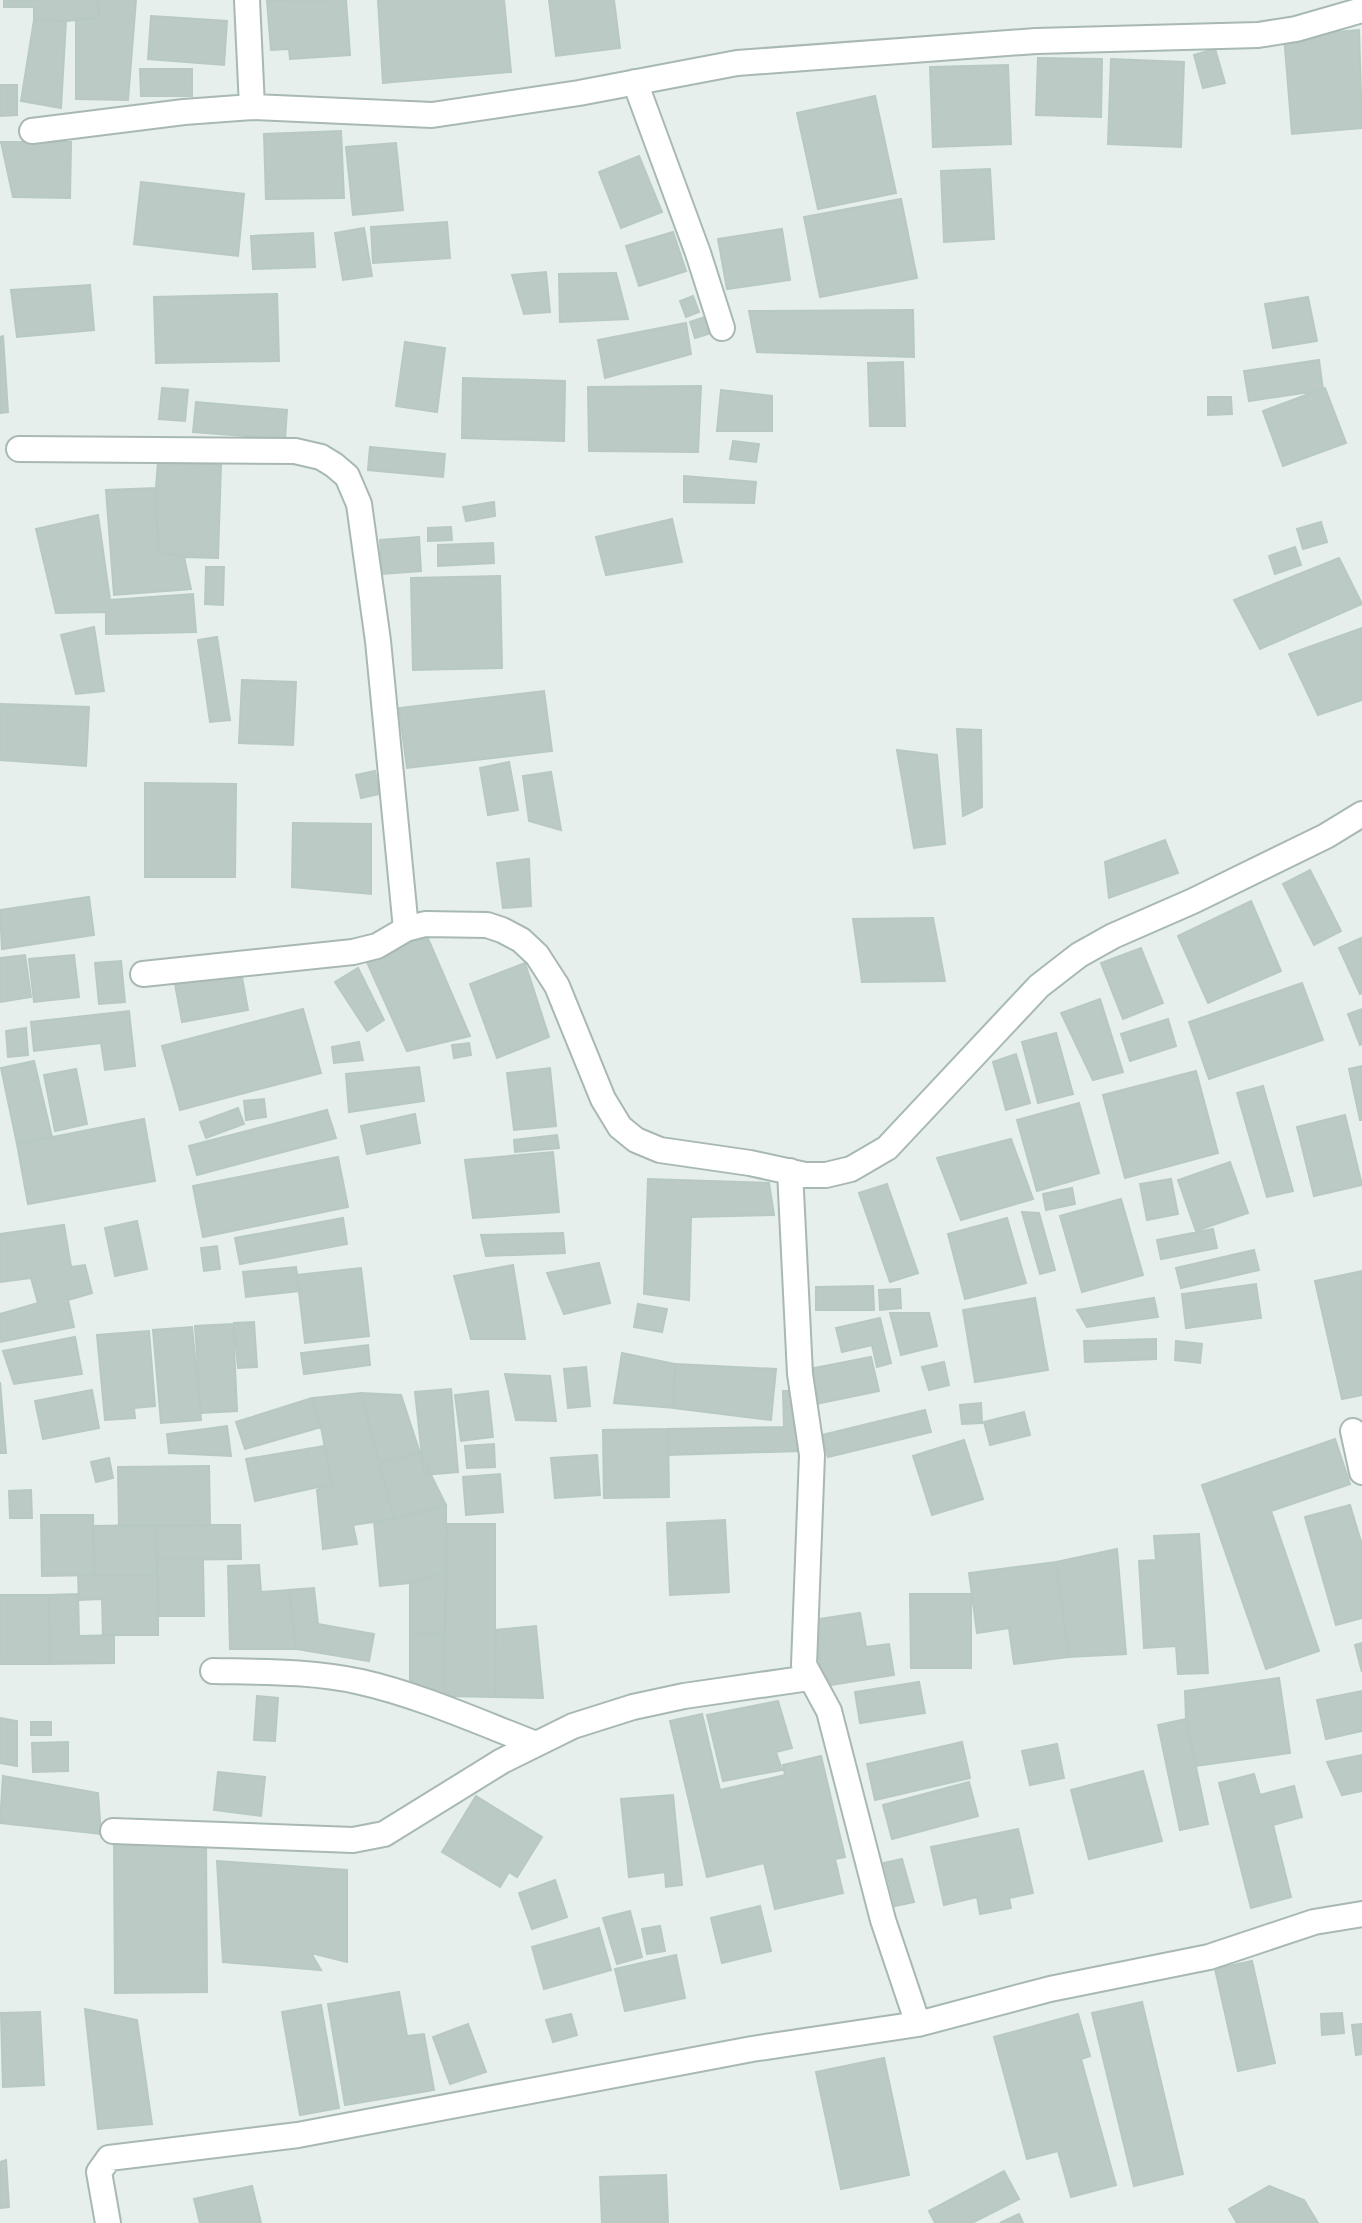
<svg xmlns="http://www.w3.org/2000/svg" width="1362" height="2223" font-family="'Nunito Sans',sans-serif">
<rect width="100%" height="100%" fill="#e6efeb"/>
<!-- building -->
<path fill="#bbcac4" stroke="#b8c9c2" stroke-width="2" d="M4,0H98L99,18L66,21L34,20V7H4Z
M98,0H136L128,100L76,99V18H99Z
M346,0L350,55L290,59L289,49L271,50L267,1Z
M378,0H504L511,72L383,83Z
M549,0H614L620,48L556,56Z
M151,16L227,21L224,65L148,59Z
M34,20L66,21L61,108L21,101Z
M1359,30L1362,128L1292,134L1284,36Z
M1215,49L1225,83L1203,88L1194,55Z
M1038,58L1102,59L1101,117L1036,115Z
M1111,59L1184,62L1181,147L1108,144Z
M1008,65L1011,144L933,147L930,67Z
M140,69H192V96H141Z
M0,85H17V115L0,116Z
M875,96L896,193L818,209L797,113Z
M341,131L344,198L266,199L264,134Z
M1,142H71L70,198L13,197Z
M396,143L403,210L353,215L346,147Z
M639,156L662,212L621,228L599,172Z
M990,169L994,239L944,242L941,171Z
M141,182L244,194L238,256L134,244Z
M901,199L917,278L820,297L804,217Z
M447,222L450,258L373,263L371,227Z
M364,228L372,276L343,280L335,233Z
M782,229L790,280L727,289L718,239Z
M673,232L686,271L639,286L626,246Z
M313,233L315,267L253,269L251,236Z
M546,272L550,312L524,314L512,275Z
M616,273L628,319L560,322L559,274Z
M90,285L94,330L17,337L11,290Z
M277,294L279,361L156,363L154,297Z
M693,296L699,312L686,317L680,301Z
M1308,297L1317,341L1273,348L1265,304Z
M913,310L914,357L757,352L749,311Z
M705,317L711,333L695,338L690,322Z
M686,323L691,354L605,378L598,340Z
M3,336L8,412L0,413V337Z
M405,342L445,348L437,412L396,406Z
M1319,360L1323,390L1249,401L1244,371Z
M903,362L905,426H870L868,363Z
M463,378L565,381L564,441L462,438Z
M701,386L698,452L589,451L588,387Z
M162,388L188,390L185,421L159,419Z
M1325,388L1346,443L1283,466L1263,411Z
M721,390L772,396V431H717Z
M1208,397H1231L1232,414L1208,415Z
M196,402L287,410L285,439L193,432Z
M733,441L759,444L756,462L730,459Z
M370,447L445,454L443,477L368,470Z
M158,461L221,465L218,558L184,557L158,552L156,488Z
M684,476L756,482L754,503L684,502Z
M156,488L158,552L184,557L191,589L114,595L106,490Z
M494,502L495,516L466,521L463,507Z
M98,515L110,600L193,594L196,632L106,634V612L56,613L36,529Z
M672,519L682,562L606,575L596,537Z
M1321,522L1327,542L1303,549L1297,529Z
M451,527L452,540L428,541V528Z
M419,537L421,571L382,574L380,540Z
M493,543L494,563L438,566V545Z
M1295,547L1301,565L1275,574L1269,556Z
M1339,558L1362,604L1260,649L1234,600Z
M206,567H224L223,605L205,604Z
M500,576L502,668L413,670L411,578Z
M94,627L104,691L76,694L61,635Z
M1362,628V700L1318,715L1289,654Z
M217,637L230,720L210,722L198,640Z
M242,680L296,682L293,745L239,743Z
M544,691L552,751L407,768L399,708Z
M0,704L89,707L86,766L0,760Z
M957,729L981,730L982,807L963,816Z
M897,750L937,755L945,844L914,848Z
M509,762L518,810L488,815L480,768Z
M375,771L379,794L361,798L356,775Z
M551,772L561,830L529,821L523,776Z
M145,783L236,784L235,877H145Z
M293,823L371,824V894L292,887Z
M1165,840L1178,873L1109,898L1105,862Z
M529,859L531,906L503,908L497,863Z
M1310,870L1341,931L1314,945L1283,884Z
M89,897L94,935L2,949L0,910Z
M1251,901L1281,971L1208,1003L1178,936Z
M933,918L945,981L862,982L853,919Z
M426,934L470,1036L407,1051L366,960Z
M1361,938L1362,993L1360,994L1339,948Z
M1141,948L1163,1003L1123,1019L1101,963Z
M25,955L31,997L0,1002V958Z
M74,955L79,997L34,1002L29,959Z
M121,961L125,1002L99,1004L95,963Z
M525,963L549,1037L497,1058L470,984Z
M358,968L384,1020L367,1031L335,982Z
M241,972L248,1010L182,1022L175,984Z
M1302,983L1323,1040L1209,1079L1189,1022Z
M1100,999L1123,1072L1093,1080L1061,1013Z
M303,1009L321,1073L180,1110L162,1046Z
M1362,1009V1044L1360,1045L1348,1014Z
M129,1011L135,1066L105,1070L101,1043L34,1051L31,1022Z
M1168,1019L1176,1046L1130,1061L1121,1034Z
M26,1028L28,1055L8,1057L6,1031Z
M1056,1033L1073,1094L1038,1103L1022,1042Z
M359,1042L363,1060L334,1063L332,1047Z
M469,1043L471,1055L454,1058L452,1045Z
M1016,1054L1030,1103L1006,1110L993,1062Z
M34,1061L52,1137L17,1144L1,1068Z
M1362,1066V1120H1360L1349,1069Z
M419,1067L424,1101L349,1112L346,1074Z
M550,1068L556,1126L514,1130L507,1073Z
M76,1069L87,1124L55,1131L44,1075Z
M1196,1071L1218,1153L1125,1178L1103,1095Z
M1263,1086L1293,1191L1267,1197L1237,1093Z
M264,1099L266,1117L246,1120L244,1101Z
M1079,1103L1099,1173L1037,1191L1017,1120Z
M238,1108L244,1124L206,1138L200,1122Z
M327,1110L336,1138L197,1175L189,1146Z
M415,1114L420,1143L367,1154L361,1126Z
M1345,1115L1362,1185L1314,1196L1297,1127Z
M144,1119L155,1181L28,1204L17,1144Z
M557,1135L559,1148L515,1152L514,1140Z
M1011,1139L1033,1199L961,1220L937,1158Z
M553,1152L559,1212L473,1218L465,1160Z
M338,1157L348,1207L203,1237L193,1186Z
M1230,1162L1248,1213L1196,1231L1178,1180Z
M648,1179L769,1183L774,1215L691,1217L689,1300L644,1294Z
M1171,1179L1178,1214L1147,1220L1140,1184Z
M887,1184L918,1273L890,1282L859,1193Z
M1072,1188L1075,1204L1046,1210L1043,1194Z
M1121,1199L1143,1275L1082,1292L1060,1216Z
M1022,1212L1039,1213L1055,1270L1040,1274Z
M343,1218L347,1244L240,1264L235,1238Z
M1007,1218L1026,1283L965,1299L948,1234Z
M137,1221L147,1269L115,1276L105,1228Z
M64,1225L71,1267L85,1265L92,1293L68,1300L74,1327L0,1342V1314L38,1303L31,1278L0,1282V1234Z
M1213,1229L1217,1248L1161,1259L1157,1240Z
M563,1233L565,1253L486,1256L481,1235Z
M217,1246L220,1269L204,1271L201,1248Z
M1254,1250L1259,1270L1181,1288L1176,1268Z
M599,1263L610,1303L564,1314L547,1273Z
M513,1265L525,1339H471L454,1276Z
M296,1267L299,1291L246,1297L243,1272Z
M361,1268L369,1336L305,1343L297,1275Z
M1362,1271V1395L1342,1399L1315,1281Z
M1256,1284L1261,1318L1186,1328L1182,1294Z
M873,1286L874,1310H816V1287Z
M900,1289L901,1308L880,1310L879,1290Z
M1035,1298L1048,1370L975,1382L963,1310Z
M1154,1298L1158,1317L1087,1327L1077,1310Z
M638,1304L667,1309L662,1332L634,1327Z
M890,1313H929L937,1346L901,1355Z
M880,1318L891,1363L877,1367L872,1345L842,1352L836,1328Z
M254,1322L257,1367L238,1368L234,1323Z
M233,1324L237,1411L201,1413L195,1326Z
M192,1327L201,1420L161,1423L153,1330Z
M149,1331L155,1406L134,1408L135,1418L105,1420L97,1335Z
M75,1337L82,1374L14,1384L3,1351Z
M1156,1339V1359L1085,1362L1084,1341Z
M1176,1341L1202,1344L1200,1363L1175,1360Z
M368,1345L370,1365L304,1374L301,1353Z
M622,1353L675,1364L674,1408L614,1403Z
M871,1357L879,1391L811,1405L804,1370Z
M944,1362L949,1385L929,1390L922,1367Z
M675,1364L776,1369L771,1420L674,1408Z
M586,1367L590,1406L568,1408L564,1369Z
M505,1374L550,1376L556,1421L516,1420Z
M0,1382L6,1453H0Z
M451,1389L458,1472L424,1475L415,1392Z
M92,1390L99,1428L43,1439L35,1401Z
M488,1391L493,1437L461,1441L455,1395Z
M783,1391H800L801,1451L668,1455V1429L784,1427Z
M361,1393L394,1519L353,1525L357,1544L323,1549L317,1490L332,1484L321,1427L312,1398Z
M361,1393L401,1395L420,1453L379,1463Z
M312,1398L321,1427L245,1449L236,1422Z
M981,1403L982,1423L962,1424L960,1405Z
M925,1410L931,1432L828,1457L822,1435Z
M1024,1412L1030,1435L990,1445L984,1422Z
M227,1426L231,1456L169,1453L167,1434Z
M668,1429L669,1497L604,1498L603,1430Z
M1335,1439L1350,1484L1271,1511L1319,1651L1266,1669L1202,1485Z
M964,1440L983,1499L932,1515L913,1456Z
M494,1444L495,1467L467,1468L465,1446Z
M325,1446L332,1484L255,1501L246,1459Z
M420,1453L446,1505L394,1519L379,1463Z
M597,1455L600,1495L555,1498L551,1458Z
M109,1458L113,1478L96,1482L91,1462Z
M209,1466L210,1525L119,1526L118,1467Z
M500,1474L503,1512L466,1515L463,1477Z
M31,1490L32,1518H10L9,1491Z
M446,1505V1572L410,1583L380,1586L374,1521L394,1519Z
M1350,1505L1362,1545V1618L1336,1625L1305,1517Z
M41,1515H93L94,1575L42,1576Z
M725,1520L729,1592L670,1595L667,1523Z
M447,1524H495V1697L444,1696Z
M156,1525H240L241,1559L157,1560Z
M156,1525L158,1575H94L93,1526Z
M1199,1534L1208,1673L1178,1674L1176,1646L1144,1648L1139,1561L1156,1560L1154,1536Z
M1117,1549L1126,1654L1069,1657L1056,1562Z
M157,1560H203L204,1616H158Z
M1056,1562L1069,1657L1014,1664L1009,1628L977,1633L969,1573Z
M259,1565L261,1592L289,1590L296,1649H230L228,1566Z
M446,1572L445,1633L410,1634V1583Z
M78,1575H158V1635H103L102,1599L79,1600Z
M314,1588L318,1624L374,1634L369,1661L296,1649L289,1590Z
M78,1594L79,1636L114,1635V1663L50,1664L49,1595Z
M910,1594H971V1668H911Z
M0,1595H49L50,1664H0Z
M860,1613L866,1647L889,1644L894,1675L824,1686L812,1620Z
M536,1626L543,1698L495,1697L496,1630Z
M445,1633L444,1696L410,1687V1634Z
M1362,1643V1672L1355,1645Z
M1279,1678L1290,1753L1196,1766L1186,1719L1185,1691Z
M919,1682L925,1713L860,1723L855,1692Z
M1362,1691V1731L1326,1739L1317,1700Z
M257,1696L278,1698L275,1741L254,1740Z
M778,1701L792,1748L776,1752L782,1770L723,1781L707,1715Z
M702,1714L720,1790L785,1775L783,1765L821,1756L845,1857L835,1859L843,1893L775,1909L764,1863L707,1877L670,1721Z
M0,1718L17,1721V1766L0,1763Z
M1186,1719L1208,1824L1180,1830L1158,1725Z
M31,1722H51V1735H31Z
M68,1742V1771L33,1772L32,1743Z
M962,1742L970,1778L875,1800L867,1764Z
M1057,1744L1064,1778L1030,1785L1022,1751Z
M1362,1755V1791L1342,1795L1327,1762Z
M1143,1771L1162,1841L1089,1859L1071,1790Z
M218,1772L265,1777L261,1816L214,1810Z
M1254,1774L1260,1795L1294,1786L1302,1817L1273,1825L1291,1897L1251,1908L1219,1783Z
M3,1776L98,1793L101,1834L0,1823Z
M969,1782L978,1816L892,1839L883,1805Z
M673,1795L682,1885L666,1887L665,1872L629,1877L621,1799Z
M476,1796L542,1837L517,1877L509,1872L500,1887L442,1852Z
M1018,1829L1033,1893L1009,1898L1011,1908L980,1914L977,1897L944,1905L931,1847Z
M114,1843L206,1844L207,1992L115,1993Z
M902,1859L914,1902L895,1906L884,1863Z
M217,1861L347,1870V1962L311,1953L321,1970L223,1962Z
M555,1880L567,1917L532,1929L519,1893Z
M760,1906L771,1951L722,1963L711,1918Z
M630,1911L642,1957L617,1964L603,1918Z
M660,1926L665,1951L647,1954L642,1929Z
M599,1928L611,1970L544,1989L532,1947Z
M676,1955L685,1998L625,2011L615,1969Z
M1252,1961L1275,2063L1238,2071L1215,1969Z
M399,1992L407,2036L424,2034L434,2090L345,2105L328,2004Z
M1142,2002L1183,2174L1134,2186L1092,2013Z
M321,2005L339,2108L300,2115L282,2012Z
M85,2009L137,2020L152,2124L98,2129Z
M40,2012L44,2085L3,2087L1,2013Z
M1342,2013L1344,2033L1322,2035L1321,2014Z
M571,2014L577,2035L553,2042L546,2020Z
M1078,2014L1090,2056L1081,2059L1116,2185L1071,2197L1058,2151L1027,2159L994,2037Z
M468,2024L486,2072L450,2084L433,2037Z
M1362,2024V2054L1356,2055L1352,2025Z
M884,2058L909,2175L841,2189L816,2072Z
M6,2160L9,2207L0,2208V2162Z
M1004,2171L1019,2199L972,2223H935L929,2211Z
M666,2175L668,2223H602L600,2177Z
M252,2186L261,2223H200L194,2199Z
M1269,2186L1304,2200L1318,2223H1237L1229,2209Z
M1019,2214L1023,2223H1000Z"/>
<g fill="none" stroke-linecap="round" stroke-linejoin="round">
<defs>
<path id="street" d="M247,0L252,107
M635,82L698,253L722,328
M32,131L184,112L252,107L432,115L579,93L737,63L1036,41L1258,35L1296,29L1362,10
M19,449L295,451L321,457L334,465L347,476L359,504L378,641L406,929
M143,974L353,952L377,946L406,929L425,924L487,925L502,930L521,940L537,955L557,986L603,1099L620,1127L636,1140L660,1150L750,1163L805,1175H826L851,1169L887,1148L1039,986L1079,955L1113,936L1193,901L1326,836L1362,814
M790,1171L800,1374L812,1455L804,1665L829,1711L883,1920L918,2024
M1353,1431L1362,1472
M213,1671C263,1672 313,1671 361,1682C419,1695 481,1723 536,1744
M113,1831L353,1840L384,1834L502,1761L573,1726L633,1707L684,1696L809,1678
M108,2223L99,2172L109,2158L298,2135L752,2049L918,2024L1050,1989L1209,1957L1314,1922L1362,1914"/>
</defs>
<!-- street casing -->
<use href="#street" stroke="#a8b8b2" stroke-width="28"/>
<!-- street -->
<use href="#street" stroke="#fff" stroke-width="24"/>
</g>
</svg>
